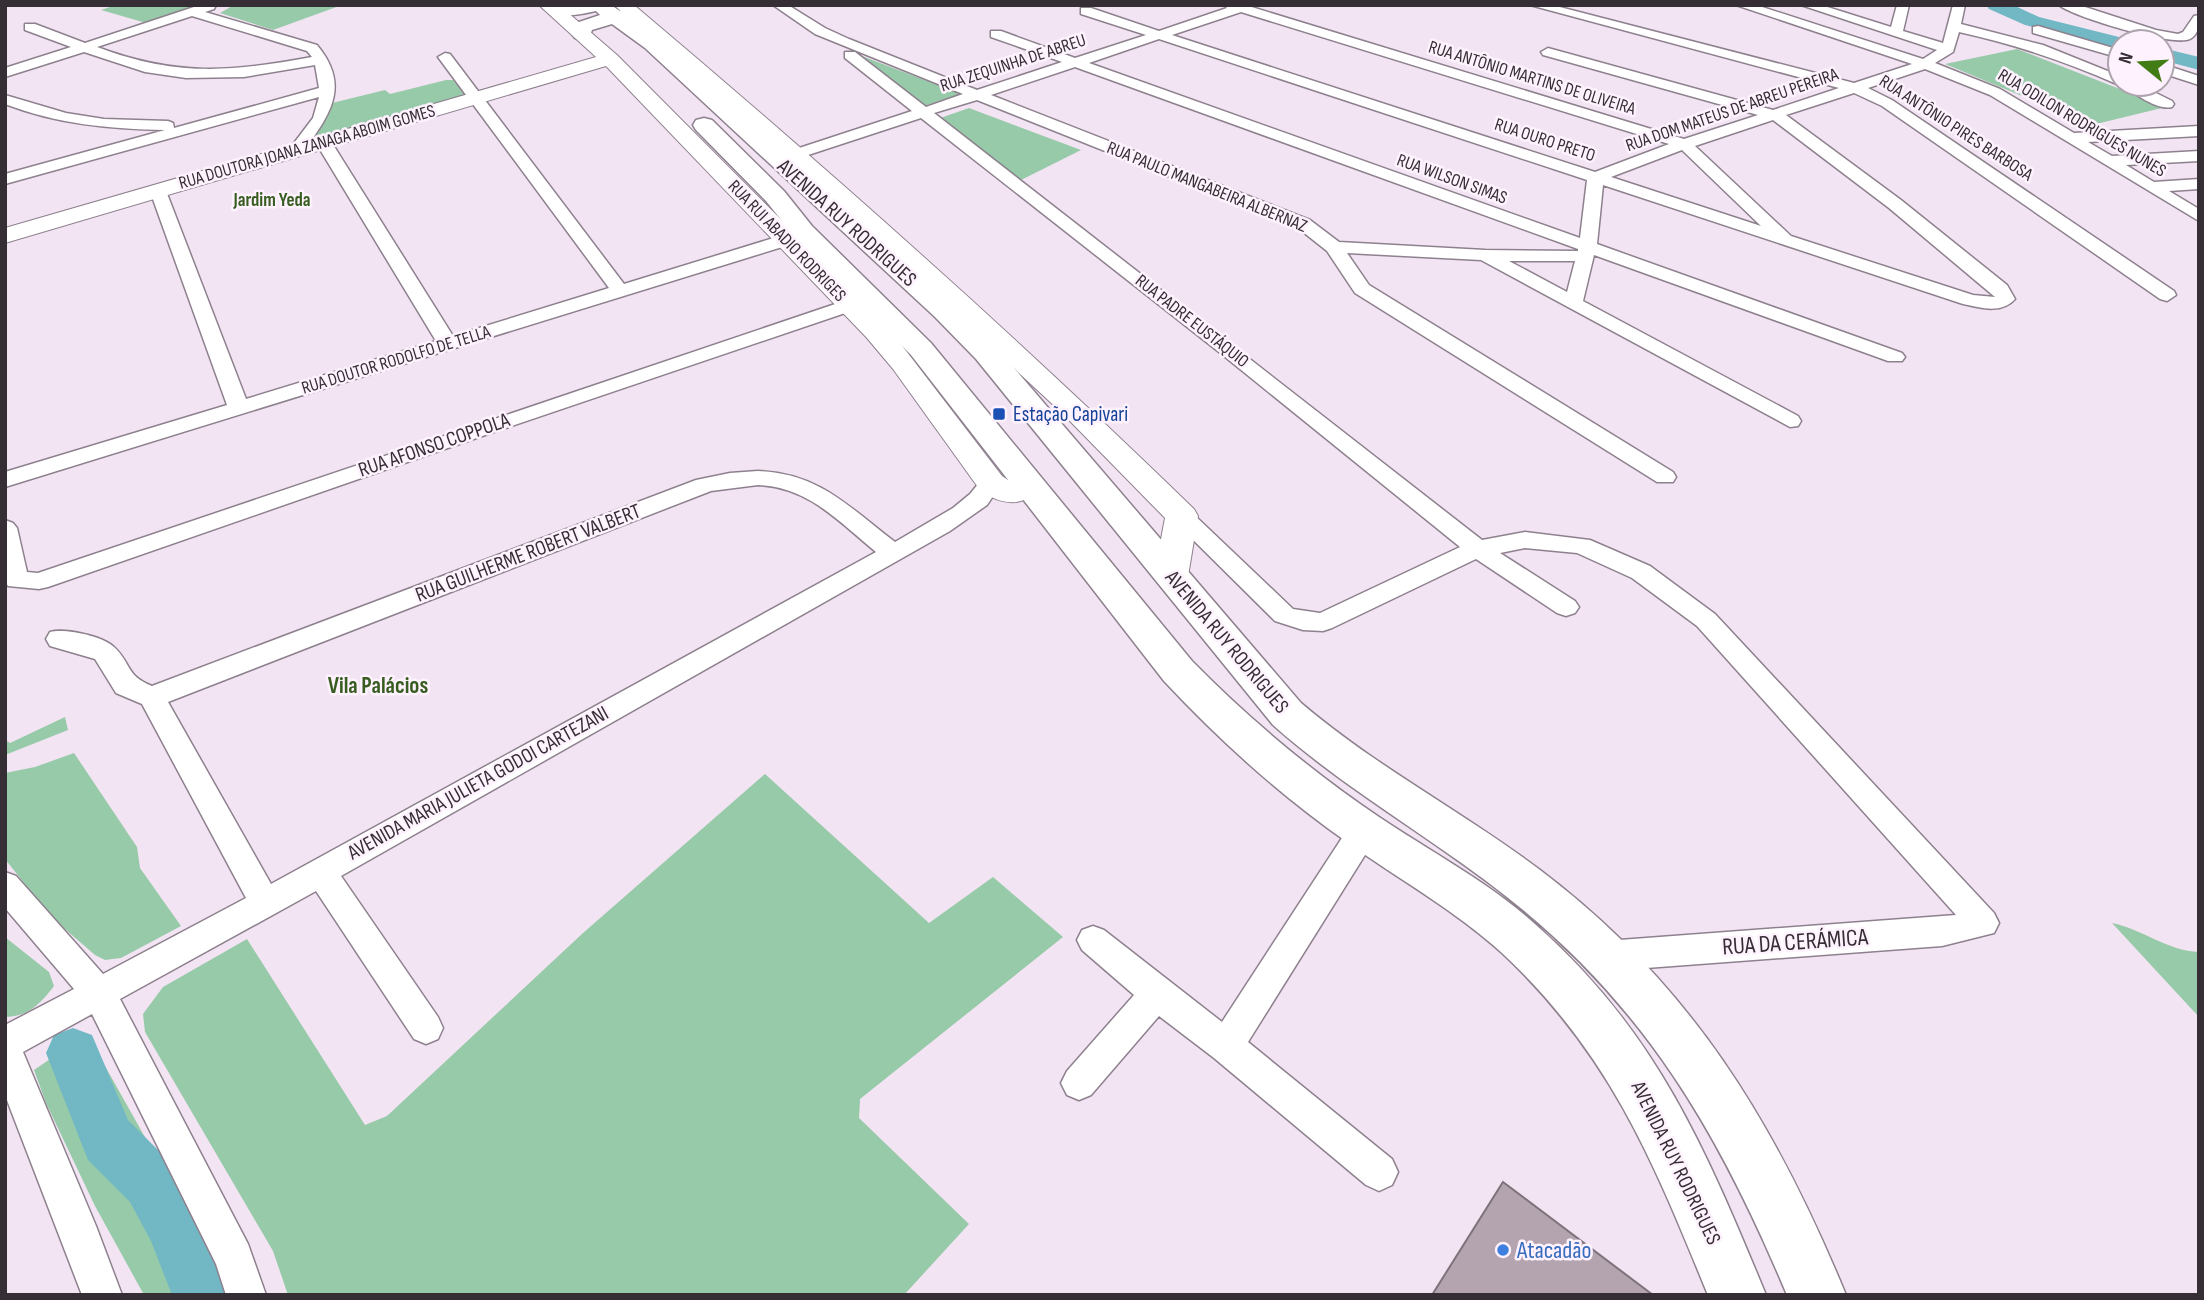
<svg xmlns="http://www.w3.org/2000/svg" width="2204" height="1300" font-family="'Sofia Sans Condensed',sans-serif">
<rect width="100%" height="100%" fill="#f3e4f3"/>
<!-- green -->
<path fill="#97caa9" d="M116,5H215L153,25L101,10Z
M234,5H342L273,30L220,13Z
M2017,49L2166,107L2092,125L1945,64Z
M854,53L961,94L924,106Z
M446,80H453L465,94L463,98L313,139L332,103L385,90L390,94Z
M969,108L1081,150L1013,184L929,122Z
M65,717L68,730L5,755V740L10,743Z
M74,753L137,847L140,868L181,926L121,958L105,960L95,955L51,917L5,859V773L35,767Z
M765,774L929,923L993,877L1063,937L860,1099L859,1118L969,1224L904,1295H288L273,1251L145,1032L143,1014L163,987L247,939L365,1125L387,1116L583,933Z
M2112,923C2142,929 2168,951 2199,952V1017Z
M5,937L49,972L54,986C41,1003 28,1017 5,1017Z
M87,1034L196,1228L222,1295H144L95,1206L46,1103L34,1070Z"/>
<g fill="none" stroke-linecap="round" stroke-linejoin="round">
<!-- river -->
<path fill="#71b7c4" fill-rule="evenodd" d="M1986,5H2013L2039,17L2127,39L2130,42H2120V49L2025,25L1989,9Z
M2162,48L2199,57V70L2162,60Z
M73,1028L92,1035L128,1120L170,1162L193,1199L221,1260L233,1295H172L151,1241L130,1202L88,1160L46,1053L54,1035Z"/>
</g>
<!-- building -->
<path fill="#b4a4b0" stroke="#7e737b" stroke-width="2" d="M1503,1182L1653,1295H1432Z"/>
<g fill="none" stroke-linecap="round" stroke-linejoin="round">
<defs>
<path id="street" d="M200,5H216L214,9L205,12L317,45C353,88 327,117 302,154H290L288,151L313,118L319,97L5,184V174L165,130C109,129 57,124 5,104V95L66,113L104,119L168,121L173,123L174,128L319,88L315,65L244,77L186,78L145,72L84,52L5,77V68L71,47L25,30V24H35L85,43ZM192,16L307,51L312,57C230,72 177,77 97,47Z
M773,5H788L825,28L849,39L977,90L1062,62L991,37V31H1001L1075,58L1146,35L1081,14V8H1091L1159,31L1227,8L1224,5H1245L1684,139L1758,115L1543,55L1541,52L1548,48L1773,110L1839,88L1530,5H1552L1854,83L1912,64L1736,5H1756L1923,59L1937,50L1801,5H1821L1891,27L1897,5H1909L1903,31L1943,43L1953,5H1965L1961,24L2043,45L2120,76V84H2138L2172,101L2174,104L2172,107C2156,111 2133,91 2119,85C2067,62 2014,44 1959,32L1953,52L1935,63L2000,89L2074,133L2199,126V136L2088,142L2112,156L2199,151V161L2126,165L2154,182L2199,179V189L2169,191L2199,209V221L1990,95L1925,69L1868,88L1892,100L2174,291L2176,295L2167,301L2160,299L1882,106L1854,93L1786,115L1901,200L2007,285L2015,299C2002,314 1981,308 1963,304L1603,185L1597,244L1902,353L1905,357L1902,361H1888L1594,255L1583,301L1798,416L1801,421L1798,426L1790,427L1481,260L1347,253L1369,285L1673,472L1676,477L1673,482H1657L1355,293L1327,251L1298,228L977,100L934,113L1482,540L1525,532L1590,540L1650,566L1715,614L1994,913L1999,923L1994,933L1942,946L1606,971L1594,966L1590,956L1594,946L1606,941L1956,915L1697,626L1632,578L1577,553L1525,548L1500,553L1575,601L1579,607L1575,613L1566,616L1557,613L1476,559L1332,628L1323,631L1303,630L1275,621L1174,521L1170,516L1174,511L1182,508L1190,511L1293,609L1320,613L1460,547L1219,352L921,118L802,157H790L788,154L790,151L912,111L845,58V52H855L926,107L963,94L815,34ZM1241,12L1669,144L1595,172L1172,35ZM1159,39L1587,180L1580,238L1089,63ZM1075,67L1578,249V251L1485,250L1339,242L1310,220L991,95ZM1773,120L1889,208L1995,297L1973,295L1791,236L1695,146ZM1682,150L1761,226L1611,177ZM1509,261H1575L1567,292Z
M2059,5H2079L2156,30L2178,34L2183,32L2194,16L2199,15C2199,25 2199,34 2190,39C2174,47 2073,17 2059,5Z
M2038,26L2120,50V58L2033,33V27Z
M445,53L450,54L624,284L780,236L786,235L795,240L792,244L5,487V472L227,405L150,191L152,187L158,186L166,191L246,399L436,341L316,143L318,140H330L332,143L453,336L609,288L438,57Z
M2162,64L2199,76V85L2162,73Z
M850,299L860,305L857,309L491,433L48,587L39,589L8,586L5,581V520L13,523L17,528L27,572L38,573Z
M758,471C819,473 849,507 895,542L953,508L970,494L983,478H999L1002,483L987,505L950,531L341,876L438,1017L443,1028L438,1039L426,1044L414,1039L316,891L120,999L248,1244L266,1295H226L216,1264L92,1014L23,1052L96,1226L122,1295H82L5,1095V1025L74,989L5,908V872L16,876L103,974L246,898L142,704L116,693L95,659L50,646L46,639L50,632C65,628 103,636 114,647C132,664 125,675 152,686L696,480L730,473ZM758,485C809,487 839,522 876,552L271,884L168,702L711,491Z
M1364,818L1375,821L1379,830L1375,839L1248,1042L1392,1159L1398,1172L1392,1185L1379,1191L1366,1185L1214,1058L1159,1016L1091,1095L1079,1100L1067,1095L1061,1083L1067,1071L1134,995L1082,950L1077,940L1082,930L1093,926L1104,930L1222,1022L1353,821Z"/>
<path id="secondary" d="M539,5H559L617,55L887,326L1002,476L1008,480L1027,473L1038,476L1043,483C1026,509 1002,506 980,490L893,369L867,338L606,66L5,243V228L596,57Z
M614,5H634C826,167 1014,334 1194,509L1198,516L1188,576L1183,584L1171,588L1159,584L1154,576L1165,518L1062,413L907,269L753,128Z"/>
<path id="primary" d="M540,5H611L620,11L642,13L644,17L635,23L659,40L955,305L996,347L1301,703C1376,767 1462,811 1540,870C1691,984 1775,1123 1846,1295H1787C1720,1135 1646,1006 1507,897C1431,837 1346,790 1273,725L976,359L935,317L645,48L612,24L592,30L589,38H575L572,34L576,23L600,15L596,11C577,15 555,21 540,5Z
M704,118L712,120L784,191L812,226L931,343L1192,661C1249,719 1311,771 1379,817C1431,852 1489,882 1536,925C1657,1032 1706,1150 1766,1295H1708C1653,1161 1611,1055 1502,953C1455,910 1398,879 1347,842C1280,795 1220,741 1164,681L911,355L794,236L766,201L696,130L693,125L696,120Z"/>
</defs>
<!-- street casing -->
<use href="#street" stroke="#8e818e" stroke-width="3"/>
<!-- secondary casing -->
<use href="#secondary" stroke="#8e818e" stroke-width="2"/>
<!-- primary casing -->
<use href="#primary" stroke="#8e818e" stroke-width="3"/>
<!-- street -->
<use href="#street" fill="#fff" fill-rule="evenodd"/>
<!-- secondary -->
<use href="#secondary" fill="#fff" fill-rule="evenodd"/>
<!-- primary -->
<use href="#primary" fill="#fff" fill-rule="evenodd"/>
</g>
<!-- markers -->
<rect fill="#1a4fb4" stroke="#fef2fe" stroke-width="2.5" x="992" y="407" width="14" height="14" rx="3.5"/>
<circle fill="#3f7fe0" stroke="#fef2fe" stroke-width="2.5" cx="1503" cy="1250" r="7"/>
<g text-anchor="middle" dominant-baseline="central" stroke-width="5" stroke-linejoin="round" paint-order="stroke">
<!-- far-street labels -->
<g font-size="18" fill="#352f35" stroke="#fef2fe">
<text transform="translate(1013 63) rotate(-18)">RUA ZEQUINHA DE ABREU</text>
<text transform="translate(1532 78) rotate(17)">RUA ANTÔNIO MARTINS DE OLIVEIRA</text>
<text transform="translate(1732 110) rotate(-19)">RUA DOM MATEUS DE ABREU PEREIRA</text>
<text transform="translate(2082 123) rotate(31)">RUA ODILON RODRIGUES NUNES</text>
<text transform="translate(1956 128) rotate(33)">RUA ANTÔNIO PIRES BARBOSA</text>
<text transform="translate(1545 140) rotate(18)">RUA OURO PRETO</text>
<text transform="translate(307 147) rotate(-16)">RUA DOUTORA JOANA ZANAGA ABOIM GOMES</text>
<text transform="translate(1452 179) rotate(20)">RUA WILSON SIMAS</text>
<text transform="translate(1207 187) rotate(22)">RUA PAULO MANGABEIRA ALBERNAZ</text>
<text transform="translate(787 241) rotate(46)">RUA RUI ABADIO RODRIGES</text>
<text transform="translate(1192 321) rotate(38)">RUA PADRE EUSTÁQUIO</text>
<text transform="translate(396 360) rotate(-17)">RUA DOUTOR RODOLFO DE TELLA</text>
</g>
<!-- far-neighbourhood labels -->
<g font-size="19" font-weight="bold" fill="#385d20" stroke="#fef2fe">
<text x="272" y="200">Jardim Yeda</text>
</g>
<!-- street labels -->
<g font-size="21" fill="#352f35" stroke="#fef2fe">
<text transform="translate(847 223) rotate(42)">AVENIDA RUY RODRIGUES</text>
<text transform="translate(434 445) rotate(-19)">RUA AFONSO COPPOLA</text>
<text transform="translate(528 553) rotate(-21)">RUA GUILHERME ROBERT VALBERT</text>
<text transform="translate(1227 642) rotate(50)">AVENIDA RUY RODRIGUES</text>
<text transform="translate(478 783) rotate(-29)">AVENIDA MARIA JULIETA GODOI CARTEZANI</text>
<text transform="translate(1676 1163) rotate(64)">AVENIDA RUY RODRIGUES</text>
</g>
<!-- transit labels -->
<g font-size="21" fill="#164399" stroke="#fef2fe" text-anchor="start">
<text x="1013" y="414">Estação Capivari</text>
</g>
<!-- neighbourhood labels -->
<g font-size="23" font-weight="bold" fill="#385d20" stroke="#fef2fe">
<text x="378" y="686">Vila Palácios</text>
</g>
<!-- near-street labels -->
<g font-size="24" fill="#352f35" stroke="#fef2fe">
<text transform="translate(1795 942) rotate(-4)">RUA DA CERÁMICA</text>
</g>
<!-- near-shop labels -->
<g font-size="24" fill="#366cbe" stroke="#fef2fe" text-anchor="start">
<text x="1517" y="1250">Atacadão</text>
</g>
</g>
<!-- border -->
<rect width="2204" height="1300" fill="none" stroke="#352f35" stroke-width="14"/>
<!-- north arrow -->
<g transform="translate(2141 63) rotate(288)"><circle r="33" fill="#fef2fe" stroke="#aea4ae" stroke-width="2"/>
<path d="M0-5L12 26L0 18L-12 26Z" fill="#427c14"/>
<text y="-10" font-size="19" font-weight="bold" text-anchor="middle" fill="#352f35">N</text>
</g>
</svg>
